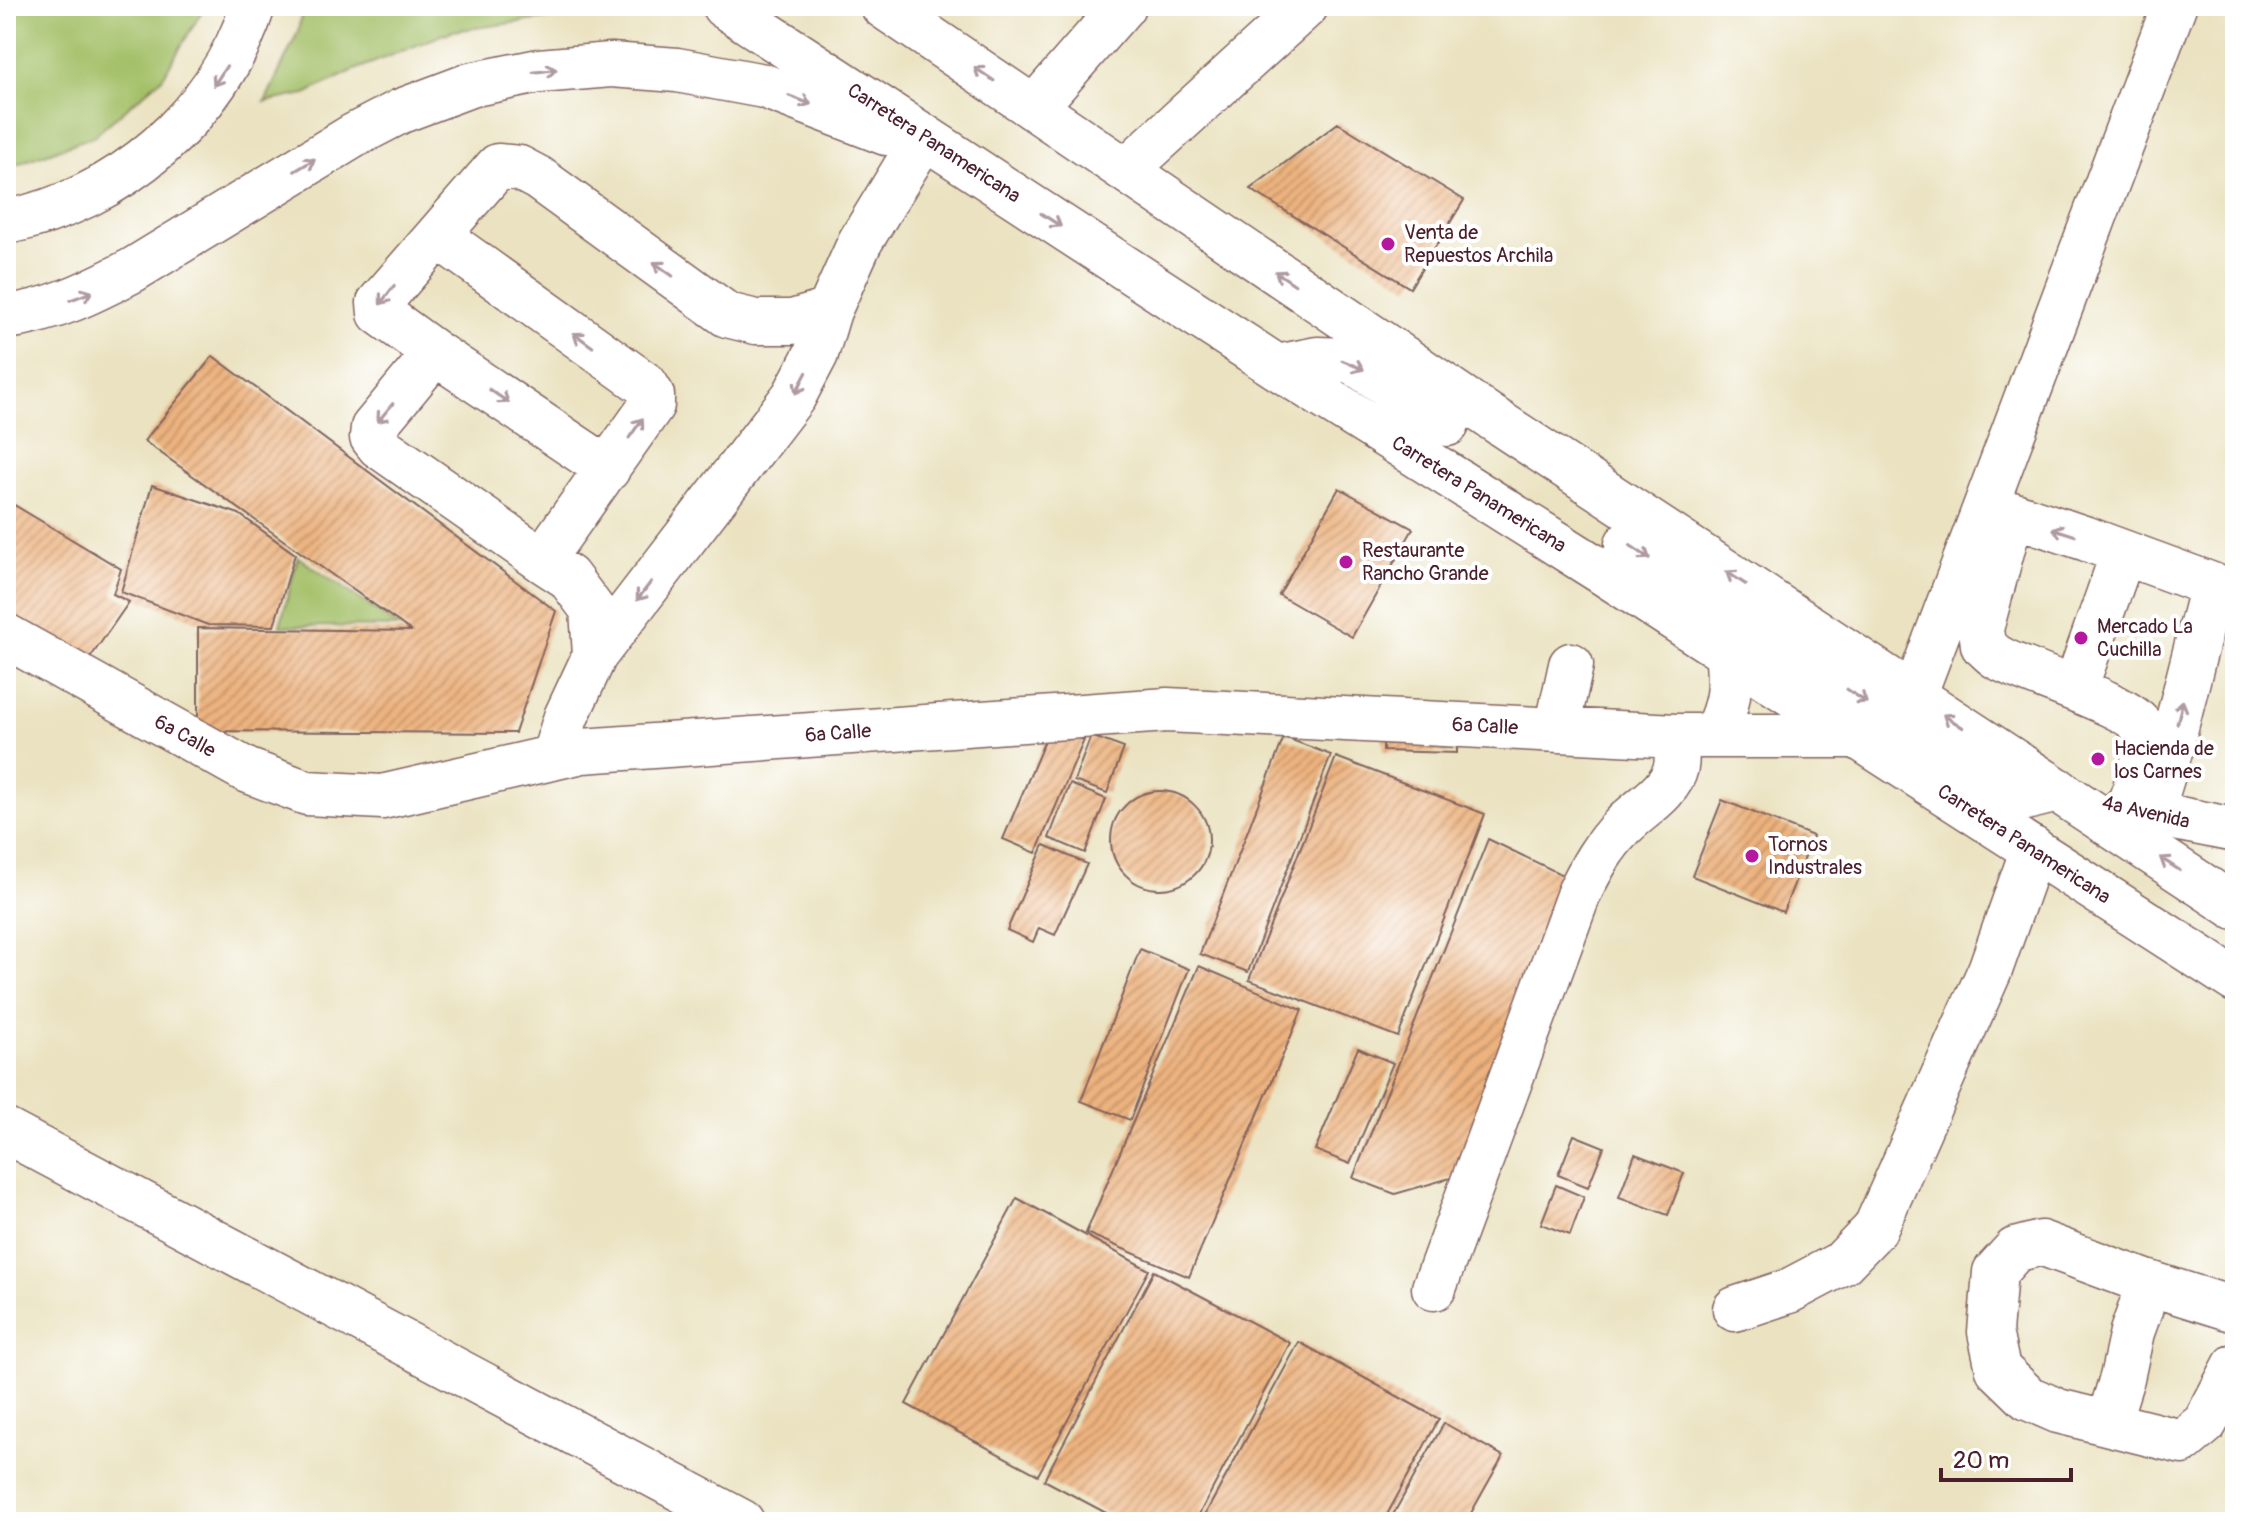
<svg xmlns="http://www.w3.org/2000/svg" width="2241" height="1528" font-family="Pangolin,sans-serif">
<defs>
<pattern id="building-hatch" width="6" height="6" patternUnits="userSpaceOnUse" patternTransform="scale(2)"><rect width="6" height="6" fill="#edb37f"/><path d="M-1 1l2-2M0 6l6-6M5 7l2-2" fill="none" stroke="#c29168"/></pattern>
</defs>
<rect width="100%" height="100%" fill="#fff"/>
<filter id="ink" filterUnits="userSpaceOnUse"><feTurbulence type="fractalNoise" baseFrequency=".0125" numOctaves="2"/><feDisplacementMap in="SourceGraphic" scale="16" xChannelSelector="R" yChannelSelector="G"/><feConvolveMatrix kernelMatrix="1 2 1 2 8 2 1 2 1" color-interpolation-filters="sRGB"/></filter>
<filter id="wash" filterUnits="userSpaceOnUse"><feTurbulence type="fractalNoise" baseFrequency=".006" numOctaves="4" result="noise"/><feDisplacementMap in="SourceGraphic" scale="32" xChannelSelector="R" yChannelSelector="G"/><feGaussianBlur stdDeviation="1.8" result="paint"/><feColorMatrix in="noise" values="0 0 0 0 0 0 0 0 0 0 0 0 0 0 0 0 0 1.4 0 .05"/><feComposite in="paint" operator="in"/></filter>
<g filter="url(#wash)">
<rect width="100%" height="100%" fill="#eae2c0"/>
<!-- green -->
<path fill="#a3bf66" stroke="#766f48" stroke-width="2" d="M6,6H205L162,78L94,136L6,168Z
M303,6H664L666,7L573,15L452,31L352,71L305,94L265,102L298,32Z
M298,557L400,627L280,626Z"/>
<g id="blocks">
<!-- building -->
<path fill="url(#building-hatch)" d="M1338,123L1464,200L1410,288L1250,189Z
M213,356L556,611L515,733L198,731V628L411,631L144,441Z
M152,485L239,514L295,554L274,626L208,625L121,592Z
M1339,488L1413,529L1352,637L1279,595Z
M6,500L121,569L113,594L129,602L88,661L6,612Z
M1051,726L1084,740L1036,853L1003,839Z
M1383,733L1457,735V753L1383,751Z
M1091,736L1124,748L1107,793L1074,781Z
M1284,737L1331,755L1248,972L1200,954Z
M1336,757L1485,814L1398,1037L1249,980Z
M1070,784L1106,799L1085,853L1049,838Z
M1111 840a49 49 0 1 1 98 0a49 49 0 1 1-98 0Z
M1722,800L1813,836L1783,912L1692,876Z
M1488,839L1571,879L1461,1175L1395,1194L1353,1178Z
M1044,845L1087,864L1055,935L1039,928L1033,942L1007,930Z
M1140,949L1189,969L1130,1120L1081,1101Z
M1199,966L1302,1010L1189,1277L1086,1233Z
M1358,1048L1393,1063L1350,1164L1315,1150Z
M1574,1135L1604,1147L1588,1187L1558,1175Z
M1635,1154L1684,1173L1668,1215L1619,1197Z
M1556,1185L1584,1197L1570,1235L1541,1224Z
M1017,1198L1149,1270L1038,1475L906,1404Z
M1154,1271L1290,1343L1195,1522H1123L1044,1480Z
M1299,1342L1439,1419L1383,1522H1201Z
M1444,1423L1503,1456L1466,1522H1389Z"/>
</g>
</g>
<g filter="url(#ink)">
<use href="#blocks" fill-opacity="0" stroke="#82635f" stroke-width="2"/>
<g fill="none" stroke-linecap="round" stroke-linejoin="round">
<defs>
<path id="minor" d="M1034,108L1123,6
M1126,170L1306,6
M438,236L646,385L652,395V405L542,560L568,577L592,609L595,655
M435,353L373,428L372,437L379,446L542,560
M608,469L435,353L380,313L379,303L498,166L519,168L538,178L727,315L756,322H792L829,311
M6,636L246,770L307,793L382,797L582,751L1167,710L1676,736H1858
M2075,689L2123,553
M1914,696L2174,6
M1557,729L1571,665
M1714,736C1730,703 1731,688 1727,652
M553,758L566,717L595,655L794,396L816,354L829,311L860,242L919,145
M2124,808L2235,830
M2127,809C2134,792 2151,748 2144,731C2134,704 2025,674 1997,657C1992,654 1987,648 1983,645L1981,629L2012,514L2087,539L2212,585L2169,755L2151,814
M6,1131L742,1522
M2146,1282L2235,1310
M1434,1288L1579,893C1591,868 1603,846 1623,826C1640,808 1670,793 1676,767C1678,757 1676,746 1676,736
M1735,1309L1789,1291L1842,1263L1875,1229L1990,970L2033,849
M2108,1423L2122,1378L2132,1332L2141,1307L2146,1282L2041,1243L2015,1250L1995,1272L1990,1332L1998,1369L2028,1398L2058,1411L2182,1442L2205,1423L2235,1366"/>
<path id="highway" d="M724,6L1277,367L1599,570L2235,980
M883,6L1489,416L2235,907
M6,222C119,201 218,115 253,6
M6,317C51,312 93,291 133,270L353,136L401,111L470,85L539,71L611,65L677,70L764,86L886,133
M1277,367L1317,359L1350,360L1447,424
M1627,544L2000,791L2021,799L2058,790"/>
</defs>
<!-- minor casing -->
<use href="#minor" stroke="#82635f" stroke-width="47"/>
<!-- highway casing -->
<use href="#highway" stroke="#82635f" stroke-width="47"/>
<!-- minor -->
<use href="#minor" stroke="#fff" stroke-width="44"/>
<!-- highway -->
<use href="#highway" stroke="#fff" stroke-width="44"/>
</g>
<!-- one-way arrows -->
<defs><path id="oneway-shaft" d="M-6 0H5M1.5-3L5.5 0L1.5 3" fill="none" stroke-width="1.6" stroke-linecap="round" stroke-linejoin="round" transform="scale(2)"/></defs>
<g stroke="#ae9aa0">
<use href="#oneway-shaft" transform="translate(545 71) rotate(-7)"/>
<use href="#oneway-shaft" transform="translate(984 74) rotate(-146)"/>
<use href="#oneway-shaft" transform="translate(220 76) rotate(123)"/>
<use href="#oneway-shaft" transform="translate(800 100) rotate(21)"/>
<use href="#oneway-shaft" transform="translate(305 165) rotate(-31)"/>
<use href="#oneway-shaft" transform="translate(1051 220) rotate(33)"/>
<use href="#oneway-shaft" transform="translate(663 269) rotate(-144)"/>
<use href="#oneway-shaft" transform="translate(1285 278) rotate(-146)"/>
<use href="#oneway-shaft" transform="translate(387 295) rotate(127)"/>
<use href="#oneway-shaft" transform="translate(81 296) rotate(-21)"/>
<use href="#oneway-shaft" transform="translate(583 340) rotate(-144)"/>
<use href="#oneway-shaft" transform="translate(1353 365) rotate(23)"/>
<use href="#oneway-shaft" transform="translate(801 383) rotate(118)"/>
<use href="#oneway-shaft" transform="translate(499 396) rotate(34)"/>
<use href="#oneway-shaft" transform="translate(385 413) rotate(130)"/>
<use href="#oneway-shaft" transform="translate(636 428) rotate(-55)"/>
<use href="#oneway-shaft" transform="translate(2064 532) rotate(-162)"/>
<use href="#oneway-shaft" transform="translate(1640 552) rotate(34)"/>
<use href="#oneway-shaft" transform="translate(1736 578) rotate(-147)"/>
<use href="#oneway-shaft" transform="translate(644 591) rotate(127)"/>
<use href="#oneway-shaft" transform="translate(1857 696) rotate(34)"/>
<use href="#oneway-shaft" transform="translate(2180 712) rotate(-76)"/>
<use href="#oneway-shaft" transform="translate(1953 721) rotate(-147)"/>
<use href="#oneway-shaft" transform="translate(2170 864) rotate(-147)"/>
</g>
</g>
<!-- markers -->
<g fill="#b5179e" stroke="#fff" stroke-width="3">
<circle cx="1388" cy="244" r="8"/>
<circle cx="1346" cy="562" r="8"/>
<circle cx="2081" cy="638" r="8"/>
<circle cx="2098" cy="759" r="8"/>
<circle cx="1752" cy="856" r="8"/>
</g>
<g text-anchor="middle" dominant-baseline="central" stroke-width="8" stroke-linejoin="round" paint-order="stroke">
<!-- street labels -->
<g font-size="20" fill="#4a1f2b" stroke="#fff">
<text transform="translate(934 143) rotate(33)">Carretera Panamericana</text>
<text transform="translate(1479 494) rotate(32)">Carretera Panamericana</text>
<text transform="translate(1485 726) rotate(3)">6a Calle</text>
<text transform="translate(838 733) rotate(-4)">6a Calle</text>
<text transform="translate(185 736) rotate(29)">6a Calle</text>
<text transform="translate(2146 812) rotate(13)">4a Avenida</text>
<text transform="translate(2024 844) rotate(33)">Carretera Panamericana</text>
</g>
<!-- poi labels -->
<g font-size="20" fill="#4a1f2b" stroke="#fff" text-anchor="start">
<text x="1404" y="232">Venta de<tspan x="1404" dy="23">Repuestos Archila</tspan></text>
<text x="1362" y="550">Restaurante<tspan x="1362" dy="23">Rancho Grande</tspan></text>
<text x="2097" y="626">Mercado La<tspan x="2097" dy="23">Cuchilla</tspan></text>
<text x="2114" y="748">Hacienda de<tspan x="2114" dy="23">los Carnes</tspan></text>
<text x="1768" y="844">Tornos<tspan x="1768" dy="23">Industrales</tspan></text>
</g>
</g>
<!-- margin -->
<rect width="2241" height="1528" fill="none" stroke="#fff" stroke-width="32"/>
<!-- scale -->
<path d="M1941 1468v12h130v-12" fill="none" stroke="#4a1f2b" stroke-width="4"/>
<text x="1953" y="1468" font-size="24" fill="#4a1f2b" stroke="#ffffff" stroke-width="6" paint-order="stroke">20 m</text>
</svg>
